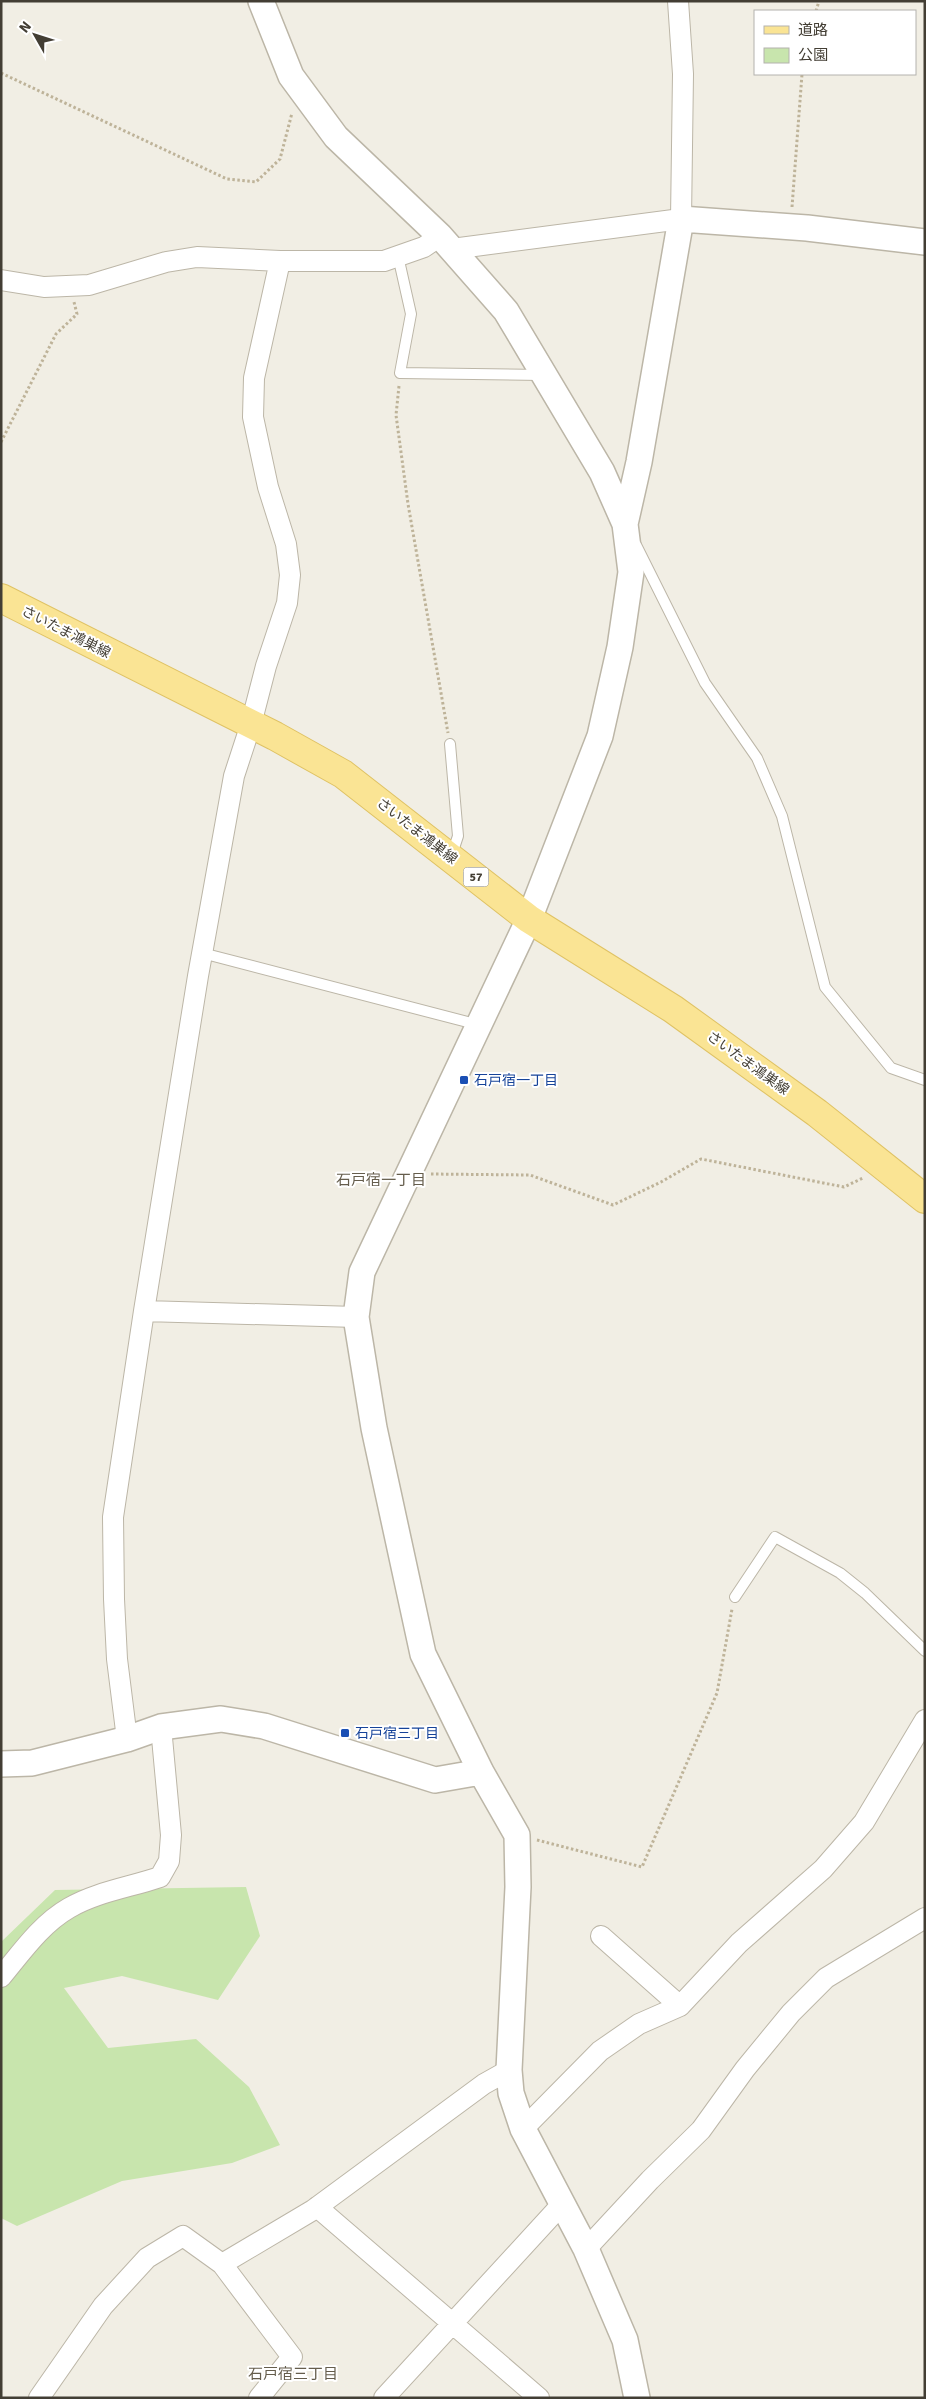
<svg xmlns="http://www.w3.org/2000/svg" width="926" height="2399" font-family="Signika,'Noto Sans JP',sans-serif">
<rect width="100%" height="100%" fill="#f1eee4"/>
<!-- green -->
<path fill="#c8e5ad" d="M246,1887L260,1936L218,2000L122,1976L64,1988L108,2048L196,2039L249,2087L280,2145L232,2163L122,2181L17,2226L1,2218V1942L55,1890Z"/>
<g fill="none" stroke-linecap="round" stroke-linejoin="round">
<defs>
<path id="service" d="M398,256L411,314L400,373L542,375
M636,545L705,683L757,758L782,816L825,987L891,1068L925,1080
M450,744L458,836L451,857
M202,953L479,1025
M735,1597L775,1537L840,1573L865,1593L925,1651"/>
<path id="minor" d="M452,249L681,219L683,74L678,1
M1,280L44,287L89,285L166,262L197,257L280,261H384L424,247L440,236
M144,1311L356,1317
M127,1739L117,1659L114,1599L113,1517L144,1311L198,976L234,776L251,724L266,666L287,603L290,575L286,544L268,487L253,417L254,378L280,261
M601,1936L680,2006
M1,1977C21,1953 41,1924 69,1908C96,1892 131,1887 160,1877L169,1861L171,1835L161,1727
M523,2129L600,2051L639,2024L680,2006L739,1943L823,1869L864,1822L925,1720
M317,2207L539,2398
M586,2249L650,2180L701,2130L745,2069L791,2013L826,1978L925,1918
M222,2264L292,2357L259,2398
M39,2398L103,2306L147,2258L183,2236L222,2264L313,2210L484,2084L509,2070
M384,2398L563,2203"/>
<path id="tertiary" d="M261,1L291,76L336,137L440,236L506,311L602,472L625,524L631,572L620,647L600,736L529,919L362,1272L356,1317L374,1428L423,1654L481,1772L517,1835L518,1887L509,2070L511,2093L523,2129L586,2249L625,2340L637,2398
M625,524L639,462L681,219L807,228L925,242
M1,1764L32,1763L127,1739L161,1727L221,1719L264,1726L435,1780L481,1772"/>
<path id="primary" d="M1,598L275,736L343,774L529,919L673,1009L817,1113L925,1199"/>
</defs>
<!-- service casing -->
<use href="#service" stroke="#bcb6a7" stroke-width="12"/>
<!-- minor casing -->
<use href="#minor" stroke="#bcb6a7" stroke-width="22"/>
<!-- tertiary casing -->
<use href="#tertiary" stroke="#bcb6a7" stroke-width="28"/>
<!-- primary casing -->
<use href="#primary" stroke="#dfc264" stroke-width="30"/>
<!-- path -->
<path stroke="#beb399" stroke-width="3" stroke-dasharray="2.5 2.5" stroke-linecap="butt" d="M816,11L819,1
M1,73L227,179L256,182L280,159L292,113
M792,207L802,74
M399,386L396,415L408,504L448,733
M1,442L56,334L77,314L74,302
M431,1174L530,1175L613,1205L661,1182L701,1159L844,1187L863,1178
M537,1840L642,1867L717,1693L732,1609"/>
<!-- service -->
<use href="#service" stroke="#fff" stroke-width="10"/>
<!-- minor -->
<use href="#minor" stroke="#fff" stroke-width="20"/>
<!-- tertiary -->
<use href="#tertiary" stroke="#fff" stroke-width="25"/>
<!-- primary -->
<use href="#primary" stroke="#fae494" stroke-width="28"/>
</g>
<!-- markers -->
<g fill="#1a4fb4" stroke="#fff" stroke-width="2">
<rect x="459" y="1075" width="10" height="10" rx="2.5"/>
<rect x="340" y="1728" width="10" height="10" rx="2.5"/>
</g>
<g text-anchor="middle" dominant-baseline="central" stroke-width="4" stroke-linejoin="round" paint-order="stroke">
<!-- shield labels -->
<rect fill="#fff" stroke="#7b7871" stroke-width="1" x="463.5" y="867.5" width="25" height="19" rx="4"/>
<g font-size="12" font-weight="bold" fill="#433e34">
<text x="476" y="877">57</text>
</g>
<!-- street labels -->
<g font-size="14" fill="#433e34" stroke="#fff">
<text transform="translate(66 632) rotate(27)">さいたま鴻巣線</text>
<text transform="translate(417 831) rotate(38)">さいたま鴻巣線</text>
<text transform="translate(748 1063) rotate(36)">さいたま鴻巣線</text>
</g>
<!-- transit labels -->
<g font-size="14" fill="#164399" stroke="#fff" text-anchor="start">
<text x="474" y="1080">石戸宿一丁目</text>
<text x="355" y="1733">石戸宿三丁目</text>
</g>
<!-- neighbourhood labels -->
<g font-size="15" fill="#655d4c" stroke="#fff">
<text x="381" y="1180">石戸宿一丁目</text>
<text x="293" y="2374">石戸宿三丁目</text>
</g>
</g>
<!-- border -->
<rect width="926" height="2399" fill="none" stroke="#433e34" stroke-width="5"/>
<!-- legend -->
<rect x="754" y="10" width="162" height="65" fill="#ffffff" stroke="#b4b2ae"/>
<rect x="764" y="26" width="25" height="8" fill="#fae494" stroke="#b4b2ae"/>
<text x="798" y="35" font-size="15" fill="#433e34">道路</text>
<rect x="764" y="48" width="25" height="15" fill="#c8e5ad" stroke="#b4b2ae"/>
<text x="798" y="60" font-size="15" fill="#433e34">公園</text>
<!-- north arrow -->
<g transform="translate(35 35) rotate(309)" stroke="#ffffff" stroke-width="4" paint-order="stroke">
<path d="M0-4L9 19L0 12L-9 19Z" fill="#433e34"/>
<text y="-8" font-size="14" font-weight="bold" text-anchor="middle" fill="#433e34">N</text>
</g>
</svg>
